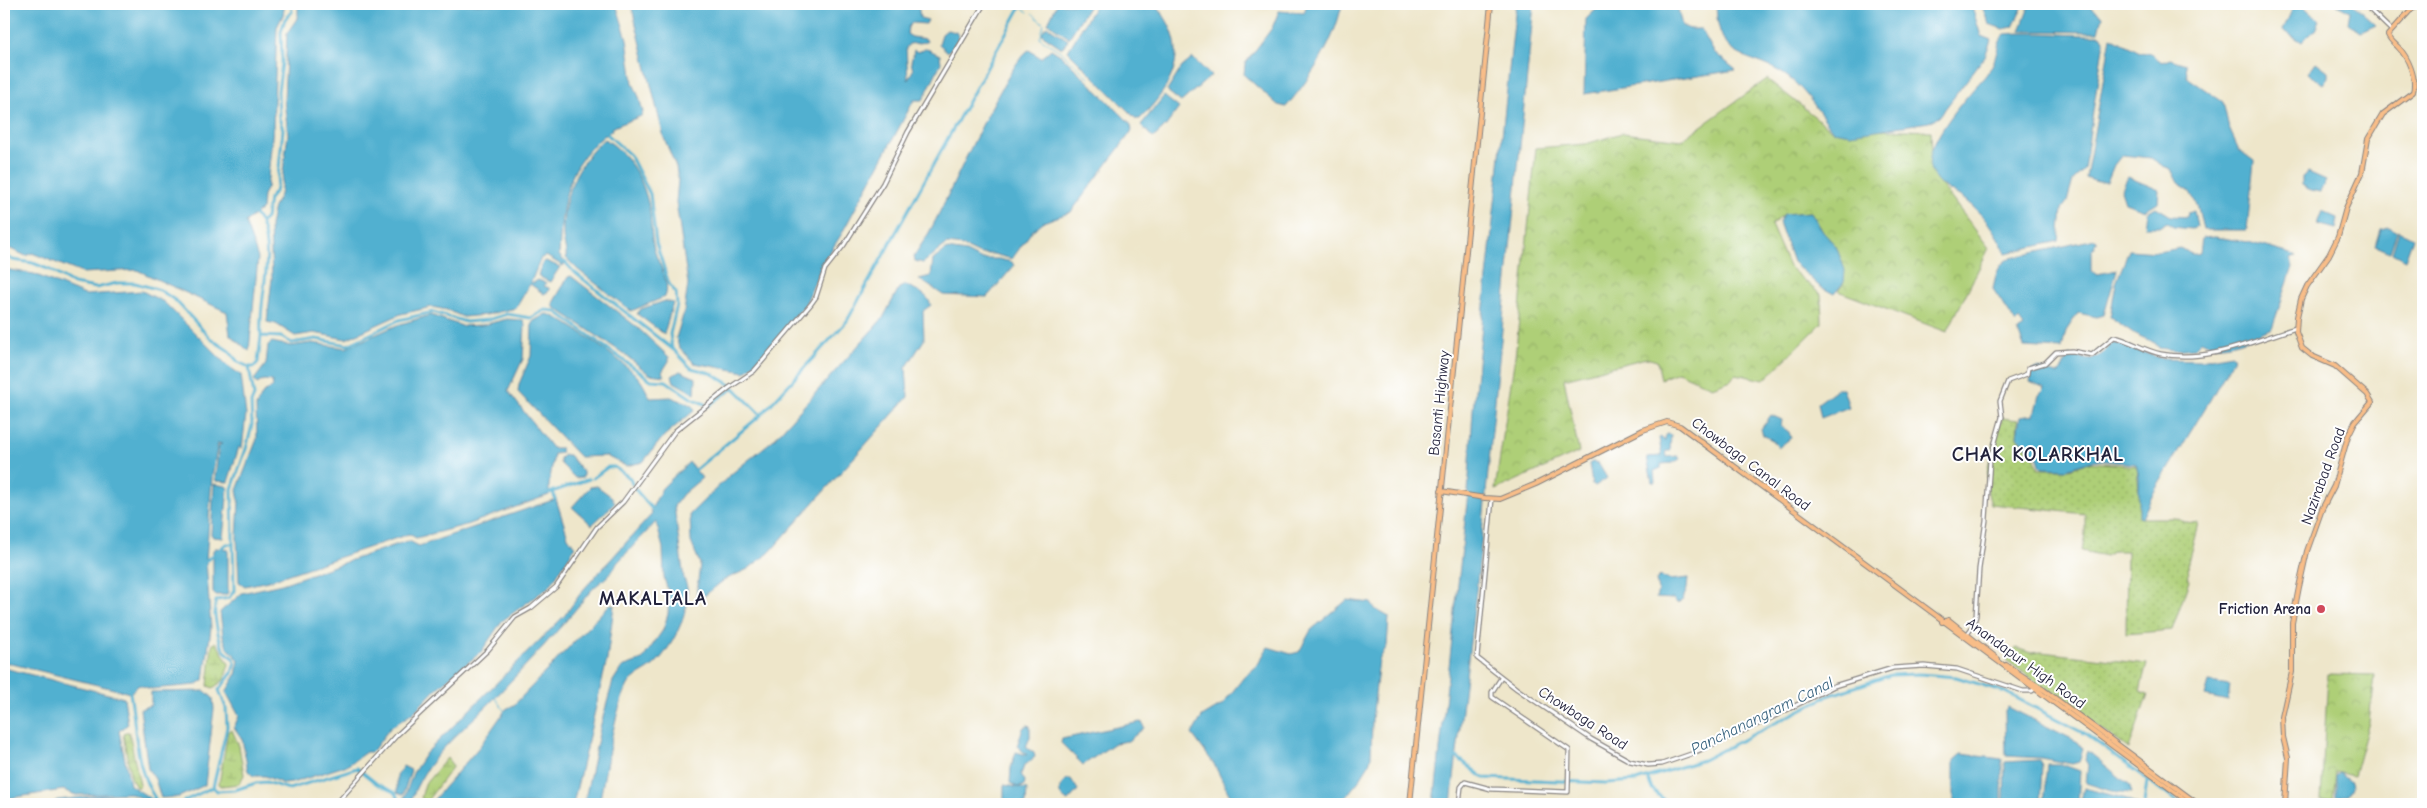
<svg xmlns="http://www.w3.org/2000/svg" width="2427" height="808" font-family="'Comic Neue',sans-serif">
<defs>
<pattern id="wetland-marsh" width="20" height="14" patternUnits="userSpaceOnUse" patternTransform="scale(1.25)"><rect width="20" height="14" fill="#aecf77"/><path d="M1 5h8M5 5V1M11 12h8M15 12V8" fill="none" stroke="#95b168"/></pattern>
<pattern id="park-crowns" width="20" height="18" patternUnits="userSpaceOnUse" patternTransform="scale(1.25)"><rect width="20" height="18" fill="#aecf77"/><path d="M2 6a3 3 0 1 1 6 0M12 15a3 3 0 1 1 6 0" fill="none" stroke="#95b168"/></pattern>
<pattern id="garden-dots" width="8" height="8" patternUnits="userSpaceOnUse" patternTransform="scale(1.25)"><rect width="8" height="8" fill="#aecf77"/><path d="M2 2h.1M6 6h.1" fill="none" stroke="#95b168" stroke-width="1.8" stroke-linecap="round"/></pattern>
</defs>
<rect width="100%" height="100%" fill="#fff"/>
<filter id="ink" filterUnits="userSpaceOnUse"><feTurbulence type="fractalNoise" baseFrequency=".02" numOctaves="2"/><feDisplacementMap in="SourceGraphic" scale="10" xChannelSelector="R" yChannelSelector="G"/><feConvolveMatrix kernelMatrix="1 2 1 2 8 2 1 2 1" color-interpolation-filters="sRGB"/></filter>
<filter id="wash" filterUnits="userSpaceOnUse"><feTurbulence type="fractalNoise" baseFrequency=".0096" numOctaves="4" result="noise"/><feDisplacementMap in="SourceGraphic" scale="20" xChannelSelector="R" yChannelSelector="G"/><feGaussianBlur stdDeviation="1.12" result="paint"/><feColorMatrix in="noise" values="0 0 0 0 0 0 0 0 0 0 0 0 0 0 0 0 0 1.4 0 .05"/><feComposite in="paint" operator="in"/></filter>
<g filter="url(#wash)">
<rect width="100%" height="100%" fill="#eee6ca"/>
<!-- wetland -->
<path fill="url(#wetland-marsh)" stroke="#687859" d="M216,642L229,664L224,680L213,688L208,686L212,645Z
M232,730L239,746L244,775L239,784L221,786L219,784L228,731Z
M125,732H129L140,785L139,787H136L131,779L123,734Z
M447,758L453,766L427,801L421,798L425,784Z"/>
<!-- park -->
<path fill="url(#park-crowns)" stroke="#687859" d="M1767,79L1833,131L1879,129L1931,131L1933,174L1989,248L1947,332L1838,291L1844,282L1823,232L1811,212L1784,214L1771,225L1789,267L1821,295L1822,323L1764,380L1735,374L1731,380L1712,387L1678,372L1661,379L1657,361L1646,358L1564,379L1579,452L1495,490L1516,349L1536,148L1586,144L1622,133L1682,140Z
M2328,674L2374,675L2369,722L2354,776L2336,772L2333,799L2321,800Z"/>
<!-- garden -->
<path fill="url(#garden-dots)" stroke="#687859" d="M2002,418L2018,420L2017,437L2034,456L2039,469H2070L2088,462L2137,466L2141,518H2175L2185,522L2198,523L2188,562L2189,581L2172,630L2126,634L2127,551H2113L2106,556L2082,551L2085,534V514L1991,504C1980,476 1994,444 2002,418Z
M2016,648L2031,653L2041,652L2147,664L2140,691L2148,694L2129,749L2006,660Z"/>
<!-- water -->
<path fill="#51b0d0" stroke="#3a6986" d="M4,4H285L283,15L277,27L273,127L267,188L263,195L262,209L245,222L258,258L249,351L230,335L227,312L137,270L82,273L32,253L26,256L4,246Z
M298,4H616L627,39L633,83L639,97L643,112L641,116L611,128L612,130C565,162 562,202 559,255L565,262L563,266L546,256L541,258L531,282L533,283L538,280L546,283L544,286L549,288V291L544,294L530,284L516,308L486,315L463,317L447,310L432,307L401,314L346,339L314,333L295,336L276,324L267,322L272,278L270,226L274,206L280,195L288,134L284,100L287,33L298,17Z
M631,4H918L920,18L928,20L926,24L912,23L908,27L907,34L912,37L926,39L927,42L909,44L906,48L908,80L913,70L911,62L914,50L918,52L925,48L940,55L941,63L923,100H914L841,235L822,265L805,305L756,363L745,372L694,363L679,347L676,338L684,312L688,284L676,202L678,180L676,167L664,138Z
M1057,4H1090L1069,38L1048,23Z
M1096,4H1155C1192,48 1176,82 1140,119H1136L1068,51Z
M1307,4H1342C1334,44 1311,77 1286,107L1278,105L1244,75L1245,64L1272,28L1279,11L1304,13Z
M1516,4H1534L1478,574L1451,804H1434L1468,493L1473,410Z
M1602,4H1677L1682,26L1690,29H1701L1714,52L1736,70L1584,94L1586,19Z
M1716,4H1971L1981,36L1991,40L1985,56L1939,117L1929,122L1850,134L1833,131C1819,113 1807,91 1788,77C1751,50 1718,67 1716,4Z
M1981,4H2024L2013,27L2003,29L1989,24Z
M2030,4H2086L2103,16L2099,32L2020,31Z
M2301,4L2319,20L2315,29L2302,42L2283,30L2292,10Z
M2337,4H2353L2376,25L2361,32L2348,23L2350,11Z
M1047,26L1068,40L1062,48L1043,35L1042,32Z
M947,30L956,32L959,38L948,52L939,44L942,34Z
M2005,34C2036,31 2070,36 2101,35L2104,40L2084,170L2073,180L2067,202L2062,209L2059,241L2006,253C1995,231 1985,216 1965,200C1952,190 1938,187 1931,171C1921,149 1962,102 1976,86C1983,79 1990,71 1994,61C1998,52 1997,40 2005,34Z
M2111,37L2140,52L2151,54L2162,62L2170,59L2186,64L2187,77L2223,102L2229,128L2239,150L2254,161L2247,230H2203L2198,207L2189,190L2178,183L2171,169L2163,166L2151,158L2122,155L2114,165L2107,182H2097L2086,178Z
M1051,49L1062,56L1126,119L1131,125L1132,131L1071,212L1043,222L1032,231L1012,259L993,254H980L963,246L947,244L923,263L915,261L914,256C920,246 927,237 932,227C948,198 1009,60 1029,50L1041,58Z
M1193,58L1211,76L1181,102L1167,91L1182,67Z
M2316,62L2328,71V77L2323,84L2308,73Z
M1164,96L1179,108L1165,127L1153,138L1141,125Z
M604,139C626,150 643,179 648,203C652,218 650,235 654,249C658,264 671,282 665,297L631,311L577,269L566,258C567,249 563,243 563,235C562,197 576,164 604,139Z
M2308,172L2326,180L2320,192L2310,190L2302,185V177Z
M2128,177L2159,190L2158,202L2145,210L2125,203L2121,191Z
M2156,207L2171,216L2187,217L2188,213L2194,211L2197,227L2192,229L2173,227L2167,222L2159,227H2145L2147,212Z
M2322,211L2338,218L2336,229L2317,224Z
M1811,212L1823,232L1836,246L1845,270L1844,282L1834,294L1819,286L1793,262L1779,222L1784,214Z
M2388,227L2397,232L2390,252L2376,246L2381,229Z
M2399,231L2413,238L2405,260L2392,253Z
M2215,237L2248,242L2298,256L2291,259L2293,267L2272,328C2248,338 2225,352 2201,341L2194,348L2175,350L2159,348L2155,343L2135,334L2110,317L2116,283L2129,250L2158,252L2180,248C2188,250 2189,257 2200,253L2202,238Z
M2095,239L2097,240L2091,253V271L2097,274L2117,270L2104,315L2097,317L2078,313L2066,331L2062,349L2024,347L2018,331L2024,327L2019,320L2016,323L1993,289C1995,277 1998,262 2011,258Z
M947,249L966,252L980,259H999L1012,262L1014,266L987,297L943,295L919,279L931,276L933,260Z
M546,261L560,267L550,282L538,276L543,262Z
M4,269L34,274L85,295L142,291L164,302L228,366L241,375L246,415L242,448L239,447L228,482L216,481L215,477L219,445L222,444L218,443L212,477L206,561L211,628L204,680L196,685L151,689L139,685L130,693L4,662Z
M571,276L637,327L669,357V361L662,372L665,376L649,374L624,354L554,307L553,303L568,277Z
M906,285C916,290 928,294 931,305L923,311L924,340L906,368L908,397L769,553L748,569L724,580L699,600L696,599L700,564L691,542L690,514L730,475L773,440L883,318L899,288Z
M665,301L673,303L664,334L637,314L641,309Z
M546,314C559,314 621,361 633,372C642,380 645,388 650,398L671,397L692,405L695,410L664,436L643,462L626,466L606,456L580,457L518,392L519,384L531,356L532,322Z
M431,315L462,326L483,325L507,319L523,320L525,325L523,359L508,391L552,448H561L562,453L554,454L549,485V495L466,525L416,538L409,534L268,581L245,586L239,582L237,537L239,501L237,490L257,439L256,406L263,393L273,387L272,381L264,380L257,384L254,380L266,364L268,345L272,342L291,346L312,343L346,348L397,325Z
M2113,342L2163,359L2201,360L2231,354L2234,358L2210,400L2154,492L2142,518L2139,517V477L2136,464L2096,460L2066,469L2044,468L2041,467L2037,456L2017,436L2020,417L2034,415L2039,395L2045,389L2030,382L2033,369L2038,368L2057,374L2060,373L2069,355L2091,360L2101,355Z
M680,371L696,378L695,394L674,382L672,376Z
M1837,389H1843L1849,407L1821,418L1818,403Z
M1771,415L1782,420L1781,426L1789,432L1791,438L1778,448L1774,441L1763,435L1761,429Z
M1666,434L1671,435L1670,451H1666L1667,457L1678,456L1680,459L1672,463L1661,464V468L1654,471L1655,482H1652L1647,457L1662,456L1659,438L1662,437L1663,440H1665Z
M564,455H569L583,472V477L575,478L560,463V458Z
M689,462L702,478L683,494L674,506L684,579C697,601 672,649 655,664C647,672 634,675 628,685C613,714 606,771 599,804H584L601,724L613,681L622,667L642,660L663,630L668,614L669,594L664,578L663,548L656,522L617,563C612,576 598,582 589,593C559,631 525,666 492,701C460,733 423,760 410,804H402L413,773L426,753L565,615L583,590L652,514L651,510L662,488Z
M1592,462L1598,463L1607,478L1595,486L1592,484L1589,464Z
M214,484L226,486L228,488L223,538L213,537L211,534Z
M597,486L612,497L615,503L592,525L572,507L590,487Z
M556,499L568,537L575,547L550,586L502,621L481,652L436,689L413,713L390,728L372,752H366L348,765L292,783L284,784L265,776H253L248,771L242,739L234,727L239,716L226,692L236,675L239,660L227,647L223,636L220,612L242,593L282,584L404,542L409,541L419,546Z
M215,548L228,549V593L226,595H215L213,593V550Z
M1660,576L1670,580L1688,578L1687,589L1682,601L1677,603L1673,599L1656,598L1658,591L1656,580Z
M1347,600L1371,603L1375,609L1389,617L1387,646L1379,660L1372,720L1371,757L1368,766L1358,782L1342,801L1336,804H1239L1229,794L1214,764L1192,734L1202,717L1222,705L1244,677L1257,666L1268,647L1291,654L1299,652L1311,630Z
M610,604L614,605L607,660L573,804H430L480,746L506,709L514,705Z
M4,668L124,698L128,724L119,731L130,785L150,798L147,800L129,793L76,795L63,790L4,799Z
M2209,682L2230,685L2228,701L2205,696Z
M205,691L213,698L214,709L205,785L179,797L161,798L155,779L148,769L140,709L151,705V692Z
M2008,707L2078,742L2083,749L2079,762L2072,764L2041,758L2006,756L2005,710Z
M1140,722L1143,723L1144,728L1128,741L1115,743L1083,765L1061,743L1062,739Z
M1027,725L1030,726V737L1026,747L1034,753L1035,757L1024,766L1021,774L1025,781L1024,786L1017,787L1010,783L1011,768L1016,752L1027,755L1017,746L1023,728Z
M2088,751L2129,785L2132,793L2111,791L2086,783L2088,765L2085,760Z
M1961,754L2002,759V804H1952L1954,801V760Z
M2039,760L2042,765L2040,804H2004L2005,762Z
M2047,764H2061L2080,771L2078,804H2043Z
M403,766L411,770L403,795L397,793V775Z
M2340,773L2351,782L2352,788L2347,795L2336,797V776Z
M1067,779H1071L1078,790L1068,801C1056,794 1058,787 1067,779Z
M1004,785L1027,789L1026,804C1017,804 1010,806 1004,799Z
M2084,788L2127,799L2137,804H2080Z
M103,795L134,798L142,804H54V802L57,800Z"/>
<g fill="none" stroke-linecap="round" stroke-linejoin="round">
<!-- stream -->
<path stroke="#51b0d0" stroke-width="1" d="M1020,7L1028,12
M1033,14L1044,24L1040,38L1063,53L1089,78
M494,696L505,712"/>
<!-- canal -->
<path stroke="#51b0d0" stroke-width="3" d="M607,134L630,155L650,194L656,243L669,284L676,293L677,305L670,334L672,349
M254,213L261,223
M4,255L13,260L33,263L50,270L73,284L96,288L117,283H135L160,290L176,301L211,339L229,351L238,362L249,367L254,396L251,403L252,425L246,449L232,489L234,591L229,598L217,600C211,607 219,642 224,650C228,655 232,655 235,662L232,673L219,690L226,708L227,727L213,787
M565,262L574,272L675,351L691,368L711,373L731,385
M261,336C258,298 275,261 261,223L266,218L269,199L275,192L278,178L283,129L279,118L278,91L282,63L281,32L285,19L292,12L291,4
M249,367H254L258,362L261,336L281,337L292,343L316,339L348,345L399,320L433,312L466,322L488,320L507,314L531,318L545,310L555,311L651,380L666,381L691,398L705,404
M725,394L734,388L761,415
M708,406L723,395
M695,470L761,415L847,321L1022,4
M593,478L608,467H614L630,478L632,484
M635,489L652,509
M553,491L555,499
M549,493L589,479
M206,561L226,544H232
M130,693C137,728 134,767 155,798L154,801L149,799
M1453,754L1484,778L1606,783L1636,781L1703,760L1828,696L1891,675L1920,674L1956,677L2005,692L2087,735L2180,804
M1648,779L1652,789L1668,804
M182,804L184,801L213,787L217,791L235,790L256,783L266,782L289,789L357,768L377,784L394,792L398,798L396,804
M2144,804L2147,781"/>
</g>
</g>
<g filter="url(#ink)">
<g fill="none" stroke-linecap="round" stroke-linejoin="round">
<defs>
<path id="minor" d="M2364,4L2391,30
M1492,499L1477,658L1517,689L1591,739L1630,761L1648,765L1662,764L1691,754L1765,721L1834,686L1893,668L1924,666L1957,669L2023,691H2032L2036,688
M1966,636L1973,626L1976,616L1979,569L1986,520L1990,460L2002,417L2000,401L2008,381L2027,374L2028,368L2045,363L2056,352L2072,351L2092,355L2114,337C2130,340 2144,351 2161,354C2208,363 2252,341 2296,328
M336,804L397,735L488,650L515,617L531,608L556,587L597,527L623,502L675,431L729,388L754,371L811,304L816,297L825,269L844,245L883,183L908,132L984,4
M1459,804L1461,787L1465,782L1491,789L1568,792L1569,750L1492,697V692L1501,678"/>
<path id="major" d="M1441,491L1485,498L1500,499L1536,484L1643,430L1667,422L1680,426L2191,804
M1942,622L1949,620L1998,659
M2006,665L2044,690L2198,804
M1410,804L1491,4
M2285,804L2288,758L2283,737L2282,717L2292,672V623L2299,587L2307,551L2322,509L2334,486L2348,436L2355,422L2372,402L2367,394L2335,366L2312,356L2302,348L2296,332L2297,317L2301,299L2307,286L2329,255L2338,237L2346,208L2362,173L2368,139L2383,114L2413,92C2417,78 2408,57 2398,47C2394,43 2390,40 2388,35L2416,4"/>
</defs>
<!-- minor casing -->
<use href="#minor" stroke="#888482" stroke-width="5.5"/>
<!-- major casing -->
<use href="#major" stroke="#888482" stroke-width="6"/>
<!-- minor -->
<use href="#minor" stroke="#fff" stroke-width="3"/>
<!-- major -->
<use href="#major" stroke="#f8bd88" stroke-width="4"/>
</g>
</g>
<!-- markers -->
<circle fill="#d1495b" stroke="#fff" stroke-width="2" cx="2321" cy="609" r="5"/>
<g text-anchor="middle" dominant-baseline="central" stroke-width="4" stroke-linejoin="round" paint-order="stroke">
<!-- street labels -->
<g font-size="15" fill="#22223b" stroke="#fff">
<text transform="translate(1439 403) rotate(-84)">Basanti Highway</text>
<text transform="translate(1751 464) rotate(37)">Chowbaga Canal Road</text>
<text transform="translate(2323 476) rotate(-70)">Nazirabad Road</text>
<text transform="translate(2026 663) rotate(36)">Anandapur High Road</text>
<text transform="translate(1583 718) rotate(33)">Chowbaga Road</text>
</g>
<!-- poi labels -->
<g font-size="15" font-weight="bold" fill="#22223b" stroke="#fff" text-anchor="end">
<text x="2311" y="609">Friction Arena</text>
</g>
<!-- water labels -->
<g font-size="16" font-style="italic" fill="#37627e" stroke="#fff">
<text transform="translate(1762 716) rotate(-26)">Panchanangram Canal</text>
</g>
<!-- district labels -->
<g font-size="20" font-weight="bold" letter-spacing="1" fill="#22223b" stroke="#fff">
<text x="2038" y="454">CHAK KOLARKHAL</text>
<text x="653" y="598">MAKALTALA</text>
</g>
</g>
<!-- margin -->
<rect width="2427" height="808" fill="none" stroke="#fff" stroke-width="20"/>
</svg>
